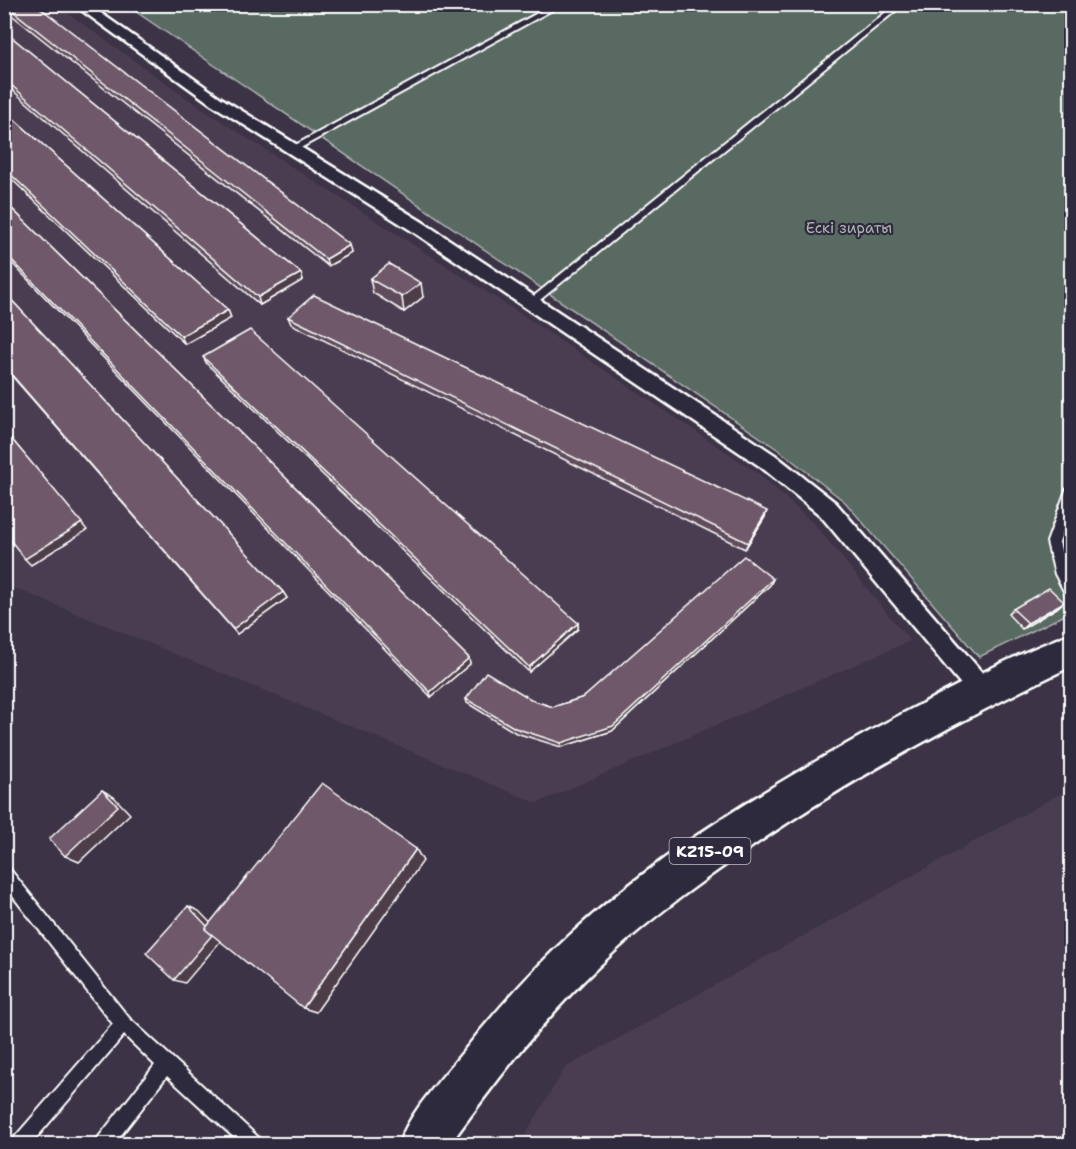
<svg xmlns="http://www.w3.org/2000/svg" width="1076" height="1149" font-family="'Shantell Sans',sans-serif">
<rect width="100%" height="100%" fill="#3c3346"/>
<filter id="ink" filterUnits="userSpaceOnUse"><feTurbulence type="fractalNoise" baseFrequency=".0167" numOctaves="2"/><feDisplacementMap in="SourceGraphic" scale="12" xChannelSelector="R" yChannelSelector="G"/><feConvolveMatrix kernelMatrix="1 2 1 2 8 2 1 2 1" color-interpolation-filters="sRGB"/></filter>
<g filter="url(#ink)">
<!-- built -->
<path fill="#4b3e51" d="M4,5H56L205,111L521,314L759,474L815,525L910,641L537,803L5,584Z
M1071,788V1144H520L565,1068Z"/>
<!-- green -->
<path fill="#586a62" stroke="#acb4b0" stroke-width="1.5" d="M126,5H1071V612L979,657L845,502L780,451Z"/>
<g fill="none" stroke-linecap="round" stroke-linejoin="round">
<defs>
<path id="service" d="M554,4H563L295,151L288,149Z
M896,4H904L535,304H529V300Z
M1072,486V507L1059,542L1067,573L1072,582V600L1068,599L1055,574L1047,542L1066,490Z
M4,866L9,868L129,1018L259,1138L261,1144H241L167,1076L114,1144H96L98,1138L155,1065L124,1035L31,1144H12L14,1138L113,1024L4,885Z"/>
<path id="minor" d="M73,4H88L221,98L424,223L775,455L836,503L992,684L995,692L992,700L983,703L974,700L820,515L761,467L412,231L211,104Z"/>
<path id="trunk" d="M1072,633V666C955,722 842,783 737,857C688,891 640,926 598,967C542,1020 495,1082 450,1144H399C409,1113 442,1078 463,1052C496,1011 531,971 570,935C667,846 784,777 900,715C956,686 1013,655 1072,633Z"/>
</defs>
<!-- service casing -->
<use href="#service" stroke="#fff" stroke-width="4"/>
<!-- minor casing -->
<use href="#minor" stroke="#fff" stroke-width="5"/>
<!-- trunk casing -->
<use href="#trunk" stroke="#fff" stroke-width="5"/>
<!-- service -->
<use href="#service" fill="#2f2a3d" fill-rule="evenodd"/>
<!-- minor -->
<use href="#minor" fill="#2f2a3d" fill-rule="evenodd"/>
<!-- trunk -->
<use href="#trunk" fill="#2f2a3d" fill-rule="evenodd"/>
</g>
<!-- wall -->
<path fill="#5f4c5b" stroke="#fff" stroke-width="1.5" d="M4,4L350,245L352,253L328,266L4,9Z
M4,31L301,273L303,280L260,305L4,83Z
M4,110L228,310L231,318L185,344L4,172Z
M4,201L469,658L470,664L431,697L4,255Z
M370,279L423,297L404,312L373,293Z
M4,292L283,592L287,598L237,634L4,367Z
M288,317L765,517L745,549L291,324Z
M203,357L578,623V629L529,672L207,364Z
M773,579L770,585L612,731L561,747L516,733L467,703L466,699L534,701L553,707L584,697Z
M1064,602L1057,608L1022,629L1008,614L1013,609Z"/>
<!-- shaded-wall -->
<path fill="#4d3e4a" stroke="#fff" stroke-width="1.5" d="M350,245L352,253L328,266L326,259Z
M301,273L303,280L260,305L258,297Z
M421,283L423,297L404,312L402,297Z
M228,310L231,318L185,344L181,336Z
M4,430L87,530L31,565L25,559Z
M767,511L765,517L745,549L748,543Z
M773,579L770,585L612,731L561,747V743Z
M283,592L287,598L237,634L233,629Z
M1064,602L1057,608L1022,629L1028,623Z
M578,623V629L529,672V667Z
M469,658L470,664L431,697L430,692Z
M102,790L114,797L130,814L79,862L65,856Z
M416,849L423,861L316,1012L303,1008Z
M188,906L199,911L224,937L185,983L174,980Z"/>
<!-- building -->
<path fill="#6e586a" stroke="#fff" stroke-width="1.5" d="M4,4H35L350,245L326,259Z
M4,31L301,273L258,297L4,79Z
M4,110L228,310L181,336L4,168Z
M4,201L469,658L430,692L4,252Z
M389,264L421,283L402,297L370,279Z
M4,292L283,592L233,629L4,366Z
M314,295L767,511L748,543L288,317Z
M250,330L578,623L529,667L203,357Z
M4,430L82,523L25,559L4,532Z
M744,556L773,579L613,726L561,743L515,728L466,699L486,672L534,701L553,707L584,697Z
M1049,588L1064,602L1028,623L1013,609Z
M322,783L416,849L303,1008L205,929Z
M102,790L118,806L65,856L49,839Z
M188,906L207,926L205,929L212,935L174,980L146,953Z"/>
</g>
<g text-anchor="middle" dominant-baseline="central" stroke-width="4.5" stroke-linejoin="round" paint-order="stroke">
<!-- far-park labels -->
<g font-size="15" fill="#acb4b0" stroke="#2f2a3d">
<text x="849" y="228">Ескі зираты</text>
</g>
<!-- shield labels -->
<rect fill="#2f2a3d" stroke="#c1bfc5" stroke-width="1.5" x="669.5" y="838" width="81" height="26" rx="4.5"/>
<g font-size="16" font-weight="bold" fill="#fff">
<text x="710" y="851">KZ15-09</text>
</g>
</g>
<!-- margin -->
<rect width="1076" height="1149" fill="none" stroke="#2f2a3d" stroke-width="24"/>
<rect x="12" y="12" width="1052" height="1125" fill="none" stroke="#fff" stroke-width="2" filter="url(#ink)"/>
</svg>
